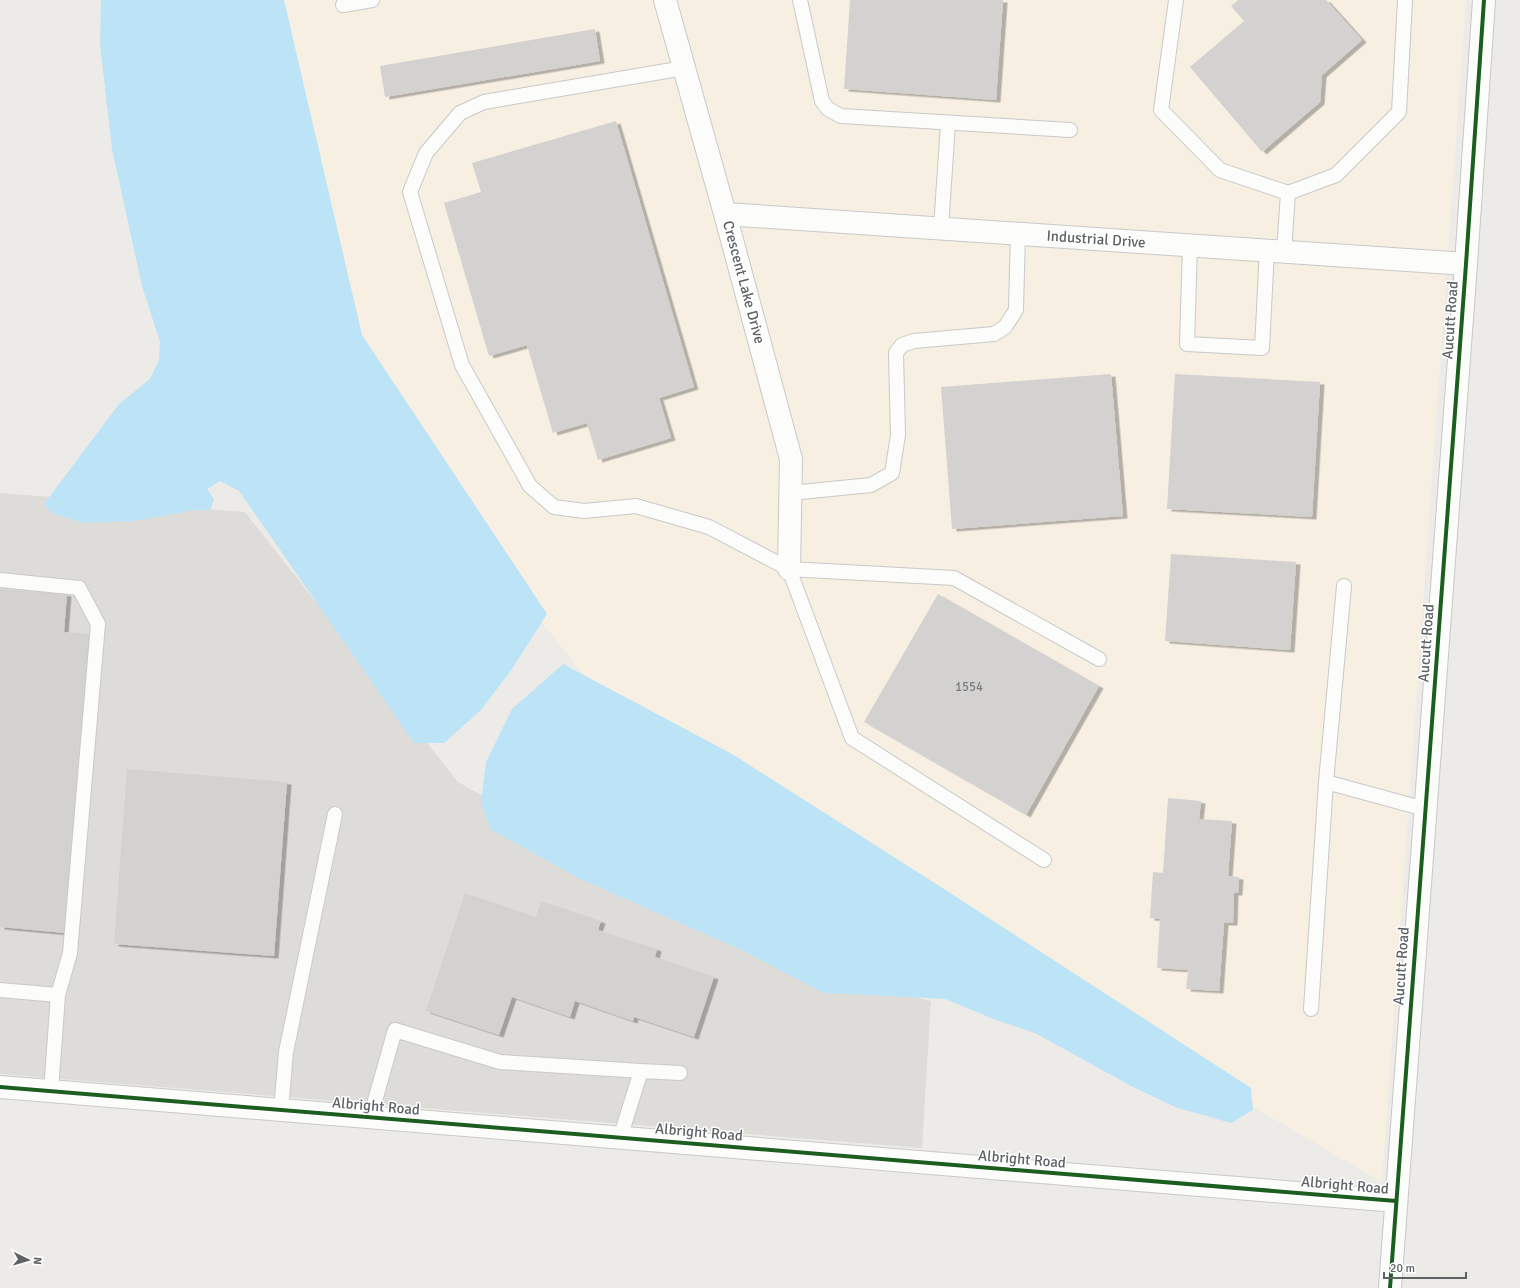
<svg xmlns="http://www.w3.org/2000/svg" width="1520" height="1288" font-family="Signika,sans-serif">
<defs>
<filter id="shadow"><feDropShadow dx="4.5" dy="2.5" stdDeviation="0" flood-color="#0004"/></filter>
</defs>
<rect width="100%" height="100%" fill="#edebe7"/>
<!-- commercial -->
<path fill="#f6efe2" d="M252,0H1466L1382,1182L971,943L588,681L345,373Z"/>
<!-- industrial -->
<path fill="#dedcd9" d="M0,493L245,512L458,782L792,970L931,1001L922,1148L0,1074Z"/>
<!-- water -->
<path fill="#bde3f6" d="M101,0H284L362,335L547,614L510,672L480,711L444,743H414L239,491L220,481L207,489L214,499L210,510H195L134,521L84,523L51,513L44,504L119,404L150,379L159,360L160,342L142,286L112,149L100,44Z
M563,664L732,754L944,889L1251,1088L1253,1110L1231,1123L1175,1107L1131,1086L1035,1033L996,1020L945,999L824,993L739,949L578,878L490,829L481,803L486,762L512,709Z"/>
<!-- building -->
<path fill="#d3d2d0" filter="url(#shadow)" d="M850,0H1003L996,100L844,89Z
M1238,0H1326L1362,40L1322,75L1320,102L1262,152L1190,67L1244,21L1231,6Z
M595,29L600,61L385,97L380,66Z
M616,121L694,387L659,398L671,438L598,460L587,423L553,433L527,345L489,356L444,203L481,192L472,163Z
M1111,374L1123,516L952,529L941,387Z
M1175,374L1320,382L1312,517L1167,509Z
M1171,554L1296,562L1290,650L1165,641Z
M0,589L67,594L64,632L90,634L65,933L0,927Z
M938,594L1099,686L1026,815L864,722Z
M127,769L287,782L274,956L114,944Z
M1168,798L1201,801L1199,819L1232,821L1228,876L1239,877L1238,893H1234L1233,923H1224L1219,991L1186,989L1188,970L1157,968L1160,919L1150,918L1153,872L1163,873Z
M465,893L536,917L541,901L601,921L598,930L657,949L655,957L714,977L694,1037L634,1017L633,1021L575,1001L570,1017L512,997L499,1035L426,1011Z"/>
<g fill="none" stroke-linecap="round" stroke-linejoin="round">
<defs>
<path id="lane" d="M800,0L822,101L828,109L841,116L1070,130
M1176,0L1161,110L1220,170L1288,193
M343,5L372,0
M684,68L484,102L460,113L426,153L410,192L462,365L530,486L554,507L584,511L636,506L709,527L789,569L954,578L1099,659
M941,228L948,123
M1190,245L1187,344L1262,348L1267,250
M1284,251L1288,193L1336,175L1399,112L1405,0
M791,493L871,485L892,473L898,435L896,353L902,345L914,341L994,334L1005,327L1016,310L1018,233
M789,569L852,738L1044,860
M0,580L79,588L98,624L70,953L58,995L51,1091
M1344,586L1326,782L1425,809
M0,990L58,995
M1311,1009L1326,782
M641,1071L680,1073
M281,1110L286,1052L335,814
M370,1118L395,1030L500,1062L641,1071L620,1138"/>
<path id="street" d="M665,0L725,214L791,459L789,569
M725,214L1466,264
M0,1087L1396,1201"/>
<path id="secondary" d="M1390,1288L1466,264L1484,0"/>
</defs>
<!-- lane casing -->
<use href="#lane" stroke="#c9c9c8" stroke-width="16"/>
<!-- street casing -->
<use href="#street" stroke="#c9c9c8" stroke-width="24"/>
<!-- secondary casing -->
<use href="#secondary" stroke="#c8c8c8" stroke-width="24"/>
<!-- lane -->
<use href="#lane" stroke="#fcfcfb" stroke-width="14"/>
<!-- street -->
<use href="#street" stroke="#fcfcfb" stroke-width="22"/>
<!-- secondary -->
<use href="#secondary" stroke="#fcfcfb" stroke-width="22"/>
<defs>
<path id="cycleway" d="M0,1087L1396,1201
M1390,1288L1466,264L1484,0"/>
</defs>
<!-- cycleway casing -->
<use href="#cycleway" stroke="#fff" stroke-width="6"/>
<!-- cycleway -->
<use href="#cycleway" stroke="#1b5e20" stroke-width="4"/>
</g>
<g text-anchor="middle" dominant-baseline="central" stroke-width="3" stroke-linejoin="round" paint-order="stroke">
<!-- number labels -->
<g font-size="13" fill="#7c7f81">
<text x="969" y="687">1554</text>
</g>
<!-- street labels -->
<g font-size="15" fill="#5d6265" stroke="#fff">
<text transform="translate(1096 239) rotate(4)">Industrial Drive</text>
<text transform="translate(744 282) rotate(75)">Crescent Lake Drive</text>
<text transform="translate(1450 320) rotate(-86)">Aucutt Road</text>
<text transform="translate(1426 643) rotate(-86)">Aucutt Road</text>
<text transform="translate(1401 966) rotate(-86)">Aucutt Road</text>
<text transform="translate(376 1106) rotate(5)">Albright Road</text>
<text transform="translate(699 1132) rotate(5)">Albright Road</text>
<text transform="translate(1022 1159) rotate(5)">Albright Road</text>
<text transform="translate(1345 1185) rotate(5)">Albright Road</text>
</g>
</g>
<!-- north arrow -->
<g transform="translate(28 1260) rotate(95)" stroke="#ffffff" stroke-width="3" paint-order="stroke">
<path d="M0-3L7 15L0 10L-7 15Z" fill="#5d6265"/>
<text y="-6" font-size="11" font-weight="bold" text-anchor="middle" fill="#5d6265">N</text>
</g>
<!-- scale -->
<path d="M1384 1272v6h82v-6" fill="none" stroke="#5d6265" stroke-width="2"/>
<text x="1390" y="1272" font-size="12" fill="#5d6265" stroke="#ffffff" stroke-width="3" paint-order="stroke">20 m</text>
</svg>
